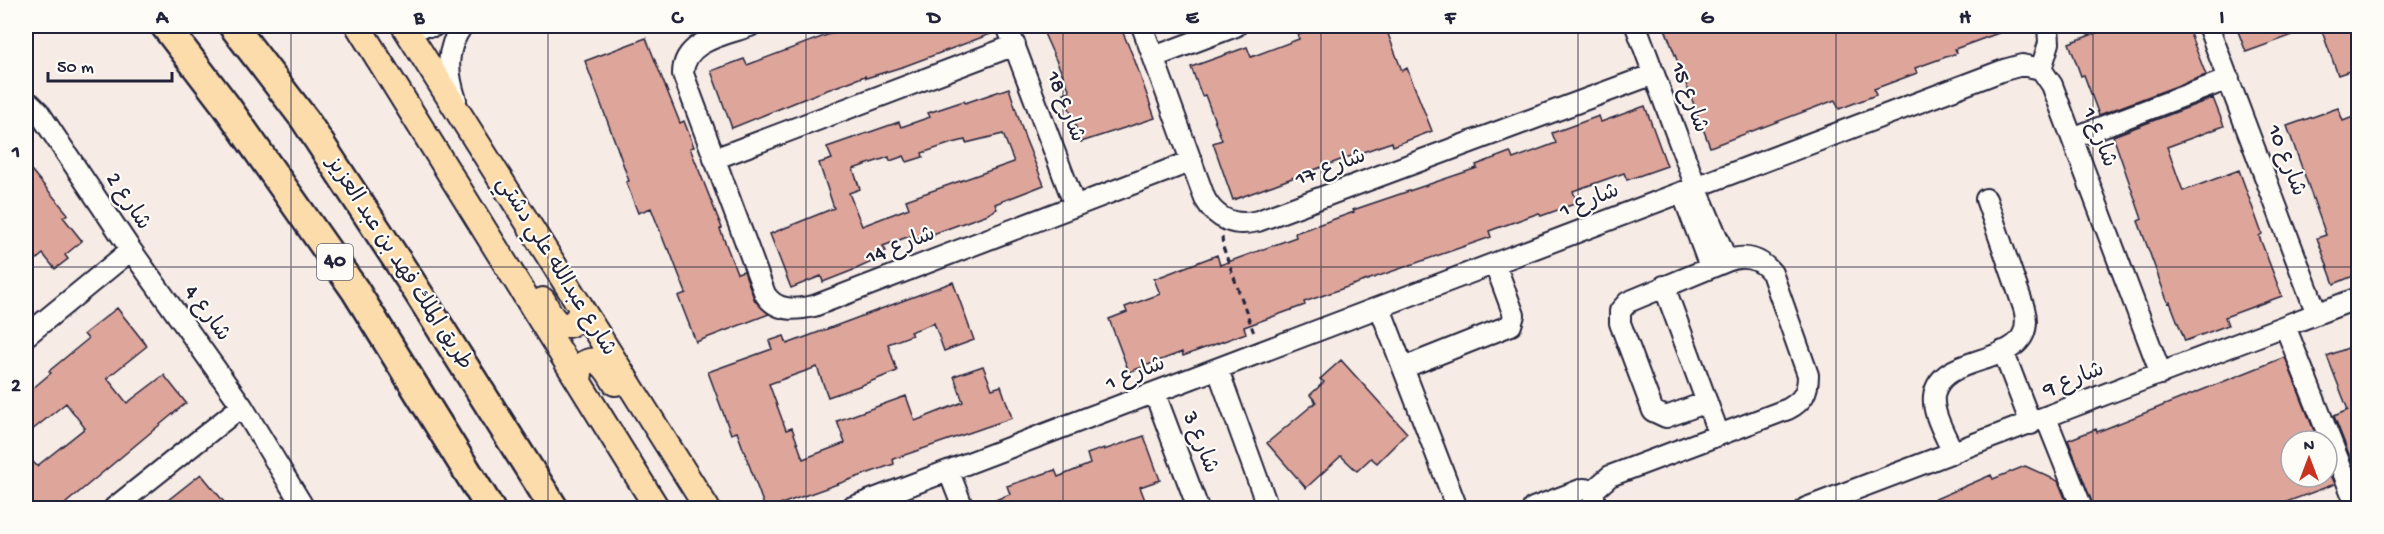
<svg xmlns="http://www.w3.org/2000/svg" width="2384" height="534" font-family="'Gochi Hand','Playpen Sans Arabic',sans-serif">
<rect width="100%" height="100%" fill="#f7ebe5"/>
<filter id="ink" filterUnits="userSpaceOnUse"><feTurbulence type="fractalNoise" baseFrequency=".0167" numOctaves="2"/><feDisplacementMap in="SourceGraphic" scale="12" xChannelSelector="R" yChannelSelector="G"/><feConvolveMatrix kernelMatrix="1 2 1 2 8 2 1 2 1" color-interpolation-filters="sRGB"/></filter>
<g filter="url(#ink)">
<!-- building -->
<path fill="#dea59b" stroke="#22223b" stroke-width="1.5" fill-rule="evenodd" d="M851,26H995L996,32L905,66L866,78L865,76L811,96L732,128L711,71L744,59L747,65Z
M1051,26H1120L1135,61L1155,118L1081,142L1064,93L1070,91L1042,29Z
M1325,26H1385L1402,71L1407,68L1432,131L1393,146L1392,142L1354,155L1233,200L1213,143L1222,140L1205,95L1202,96L1191,67L1247,47L1251,57L1299,39L1298,35Z
M1664,26H1864L1865,31L1882,26L2015,27L1955,49L1957,53L1915,68L1917,73L1874,89L1876,95L1839,109L1835,100L1710,147Z
M2115,26H2187L2206,75L2099,115L2084,75L2081,76L2069,43Z
M2236,26H2314L2315,27L2246,52Z
M2320,26H2358V68L2338,75Z
M646,38L680,123L684,121L694,147L690,148L722,228L720,229L737,273L744,271L755,301L769,314L696,342L678,296L686,293L669,249H667L651,208L638,213L626,182L629,181L617,147L585,61Z
M1009,88L1025,138L1044,185L995,204L997,209L988,214L933,234L934,236L922,241L920,238L912,241L910,236L883,246L886,251L874,256L876,260L856,269L823,282L821,276L791,288L770,234L834,208L819,163L832,159L827,147L899,122L901,127L930,117L928,113L964,101L965,103ZM1003,134L1014,162L906,200L909,208L862,226L849,193L860,189L853,169L889,157L890,161L904,156L907,162L923,157L922,153L949,144L965,140L966,143Z
M2213,98L2224,126L2167,147L2183,191L2239,170L2262,234L2259,236L2282,296L2225,317L2228,325L2185,341L2170,302L2168,303L2138,221L2142,219L2113,136Z
M1645,106L1667,166L1627,180L1624,173L1573,191L1577,203L1541,216L1539,213L1489,231L1491,237L1304,302L1305,305L1244,327L1246,333L1183,356L1182,352L1129,372L1109,319L1127,312L1125,307L1160,294L1154,279L1217,255L1220,265L1296,237L1295,233L1354,212L1353,210L1477,168L1476,165L1510,152L1513,159L1556,143L1552,133L1599,116L1601,122Z
M2338,108L2343,121L2358,115V274L2334,284L2317,238L2326,235L2287,126Z
M26,164L68,214L63,217L82,241L65,255L68,259L55,269L43,254L26,268Z
M953,282L974,340L944,351L934,323L910,332L912,335L888,344L897,371L862,385L828,397L817,367L769,384L786,430L792,428L803,459L845,443L837,421L906,396L915,421L963,402L954,376L983,366L992,389L1001,386L1012,418L893,459L894,464L770,508H765L737,432L731,434L708,372L772,349L769,341L784,336L787,344Z
M117,308L147,346L107,378L127,403L164,375L186,403L66,503L71,508H26V455L37,466L85,428L66,403L26,435V394L51,373L49,371L88,339L84,334Z
M2358,344V465L2354,467L2334,416L2348,410L2327,356Z
M2285,357L2318,441H2291V477H2327V464L2332,475L2327,477H2332L2335,484L2270,508H2094L2068,440L2096,429L2097,432Z
M1341,360L1407,433L1377,463L1371,458L1357,471L1341,456L1306,488L1267,443L1316,402L1310,395L1324,382L1320,379Z
M1144,436L1160,480L1140,487L1148,508H976L1010,494L1007,486L1055,470L1058,477L1090,464L1087,454L1104,448V450Z
M2025,466L2058,481L2069,508H1915L1991,475L1993,479Z
M201,474L229,508H158Z"/>
<g fill="none" stroke-linecap="round" stroke-linejoin="round">
<defs>
<path id="minor" d="M421,26H434
M750,26C724,35 683,41 683,74L765,294C776,312 796,310 814,306L1192,161
M1007,26L1075,206
M1142,26L1205,199C1217,220 1235,227 1258,221L1654,74
M1636,26L1696,187L1727,261
M2208,26L2317,314
M1154,57L1236,26
M2041,69L2049,43L2048,26
M456,100C447,73 445,50 462,26
M26,102L31,104L38,111L131,250L242,406L304,508
M2072,138L2229,79
M714,159L1015,45
M1682,192L1710,267
M1664,286L1719,435
M1380,308L1457,508
M2285,326L2357,507
M26,336L131,250
M2003,351L2031,424
M1403,368L1511,325L1514,315L1495,264
M1218,370L1268,508
M1155,394L1198,508
M2046,418L2082,508
M1953,453C1946,436 1932,414 1934,396C1941,347 2041,372 2024,308L1986,199
M949,472L963,508
M114,508L242,406
M850,508L2004,70L2022,65L2041,69L2052,85L2161,374
M1533,508L1583,489L1594,490
M1594,508V490L1610,476L1788,409C1803,401 1808,392 1808,375L1772,273C1760,258 1745,254 1727,261L1628,302L1620,311V323L1653,411L1666,417L1707,402
M1806,508L2358,298"/>
<path id="major" d="M358,26L657,508
M404,26L707,508
M543,300C547,307 550,316 556,321C568,332 582,319 580,305
M579,381L581,365C598,353 607,369 615,383"/>
<path id="highway" d="M165,26L227,107L355,290L490,508
M233,26L305,120L410,280L554,508"/>
</defs>
<!-- minor casing -->
<use href="#minor" stroke="#22223b" stroke-width="24"/>
<!-- major casing -->
<use href="#major" stroke="#22223b" stroke-width="28"/>
<!-- highway casing -->
<use href="#highway" stroke="#22223b" stroke-width="32"/>
<!-- path -->
<path stroke="#22223b" stroke-width="3" stroke-dasharray="6 4.5" stroke-linecap="butt" d="M1222,237L1223,247L1255,336"/>
<!-- minor -->
<use href="#minor" stroke="#fdfcf7" stroke-width="20"/>
<!-- major -->
<use href="#major" stroke="#fddcac" stroke-width="24"/>
<!-- highway -->
<use href="#highway" stroke="#fddcac" stroke-width="27"/>
</g>
</g>
<!-- grid -->
<path fill="none" stroke="#22223b" stroke-width="1.5" stroke-opacity="0.55" d="M291,26V508M548,26V508M806,26V508M1063,26V508M1321,26V508M1578,26V508M1836,26V508M2093,26V508M26,267H2358"/>
<g text-anchor="middle" dominant-baseline="central" stroke-width="4.5" stroke-linejoin="round" paint-order="stroke">
<!-- shield labels -->
<rect fill="#fdfcf7" stroke="#646373" stroke-width="1.5" x="317" y="244" width="36" height="36" rx="4.5"/>
<g font-size="21" font-weight="bold" fill="#22223b">
<text x="335" y="262">40</text>
</g>
<!-- street labels -->
<g font-size="22" fill="#22223b" stroke="#fdfcf7">
<text transform="translate(1688 98) rotate(70)">شارع 15</text>
<text transform="translate(1064 107) rotate(69)">شارع 18</text>
<text transform="translate(2098 138) rotate(69)">شارع 1</text>
<text transform="translate(2285 161) rotate(69)">شارع 10</text>
<text transform="translate(1331 169) rotate(-20)">شارع 17</text>
<text transform="translate(127 202) rotate(57)">شارع 2</text>
<text transform="translate(1590 202) rotate(-21)">شارع 1</text>
<text transform="translate(901 247) rotate(-21)">شارع 14</text>
<text transform="translate(398 264) rotate(57)">طريق الملك فهد بن عبد العزيز</text>
<text transform="translate(555 267) rotate(58)">شارع عبدالله علي دشتي</text>
<text transform="translate(206 314) rotate(54)">شارع 4</text>
<text transform="translate(1136 375) rotate(-21)">شارع 1</text>
<text transform="translate(2074 381) rotate(-21)">شارع 9</text>
<text transform="translate(1199 443) rotate(69)">شارع 3</text>
</g>
</g>
<!-- margin -->
<rect width="2384" height="534" fill="none" stroke="#fdfcf7" stroke-width="66"/>
<!-- north arrow -->
<g transform="translate(2309 459)"><circle r="28" fill="#fdfcf7" stroke="#a5a5ac" stroke-width="1.5"/>
<path d="M0-4.5L10 22L0 15L-10 22Z" fill="#c8321e"/>
<text y="-9" font-size="16" font-weight="bold" text-anchor="middle" fill="#22223b">N</text>
</g>
<!-- scale -->
<path d="M48 72v9h124v-9" fill="none" stroke="#22223b" stroke-width="3"/>
<text x="57" y="72" font-size="18" fill="#22223b" stroke="#fdfcf7" stroke-width="4.5" paint-order="stroke">50 m</text>
<rect x="33" y="33" width="2318" height="468" fill="none" stroke="#22223b" stroke-width="2"/>
<g font-size="20" text-anchor="middle" font-weight="bold" fill="#22223b">
<text x="162" y="23">A</text>
<text x="419" y="23">B</text>
<text x="677" y="23">C</text>
<text x="934" y="23">D</text>
<text x="1192" y="23">E</text>
<text x="1450" y="23">F</text>
<text x="1707" y="23">G</text>
<text x="1965" y="23">H</text>
<text x="2222" y="23">I</text>
<text x="16" y="157">1</text>
<text x="16" y="391">2</text>
</g>
</svg>
